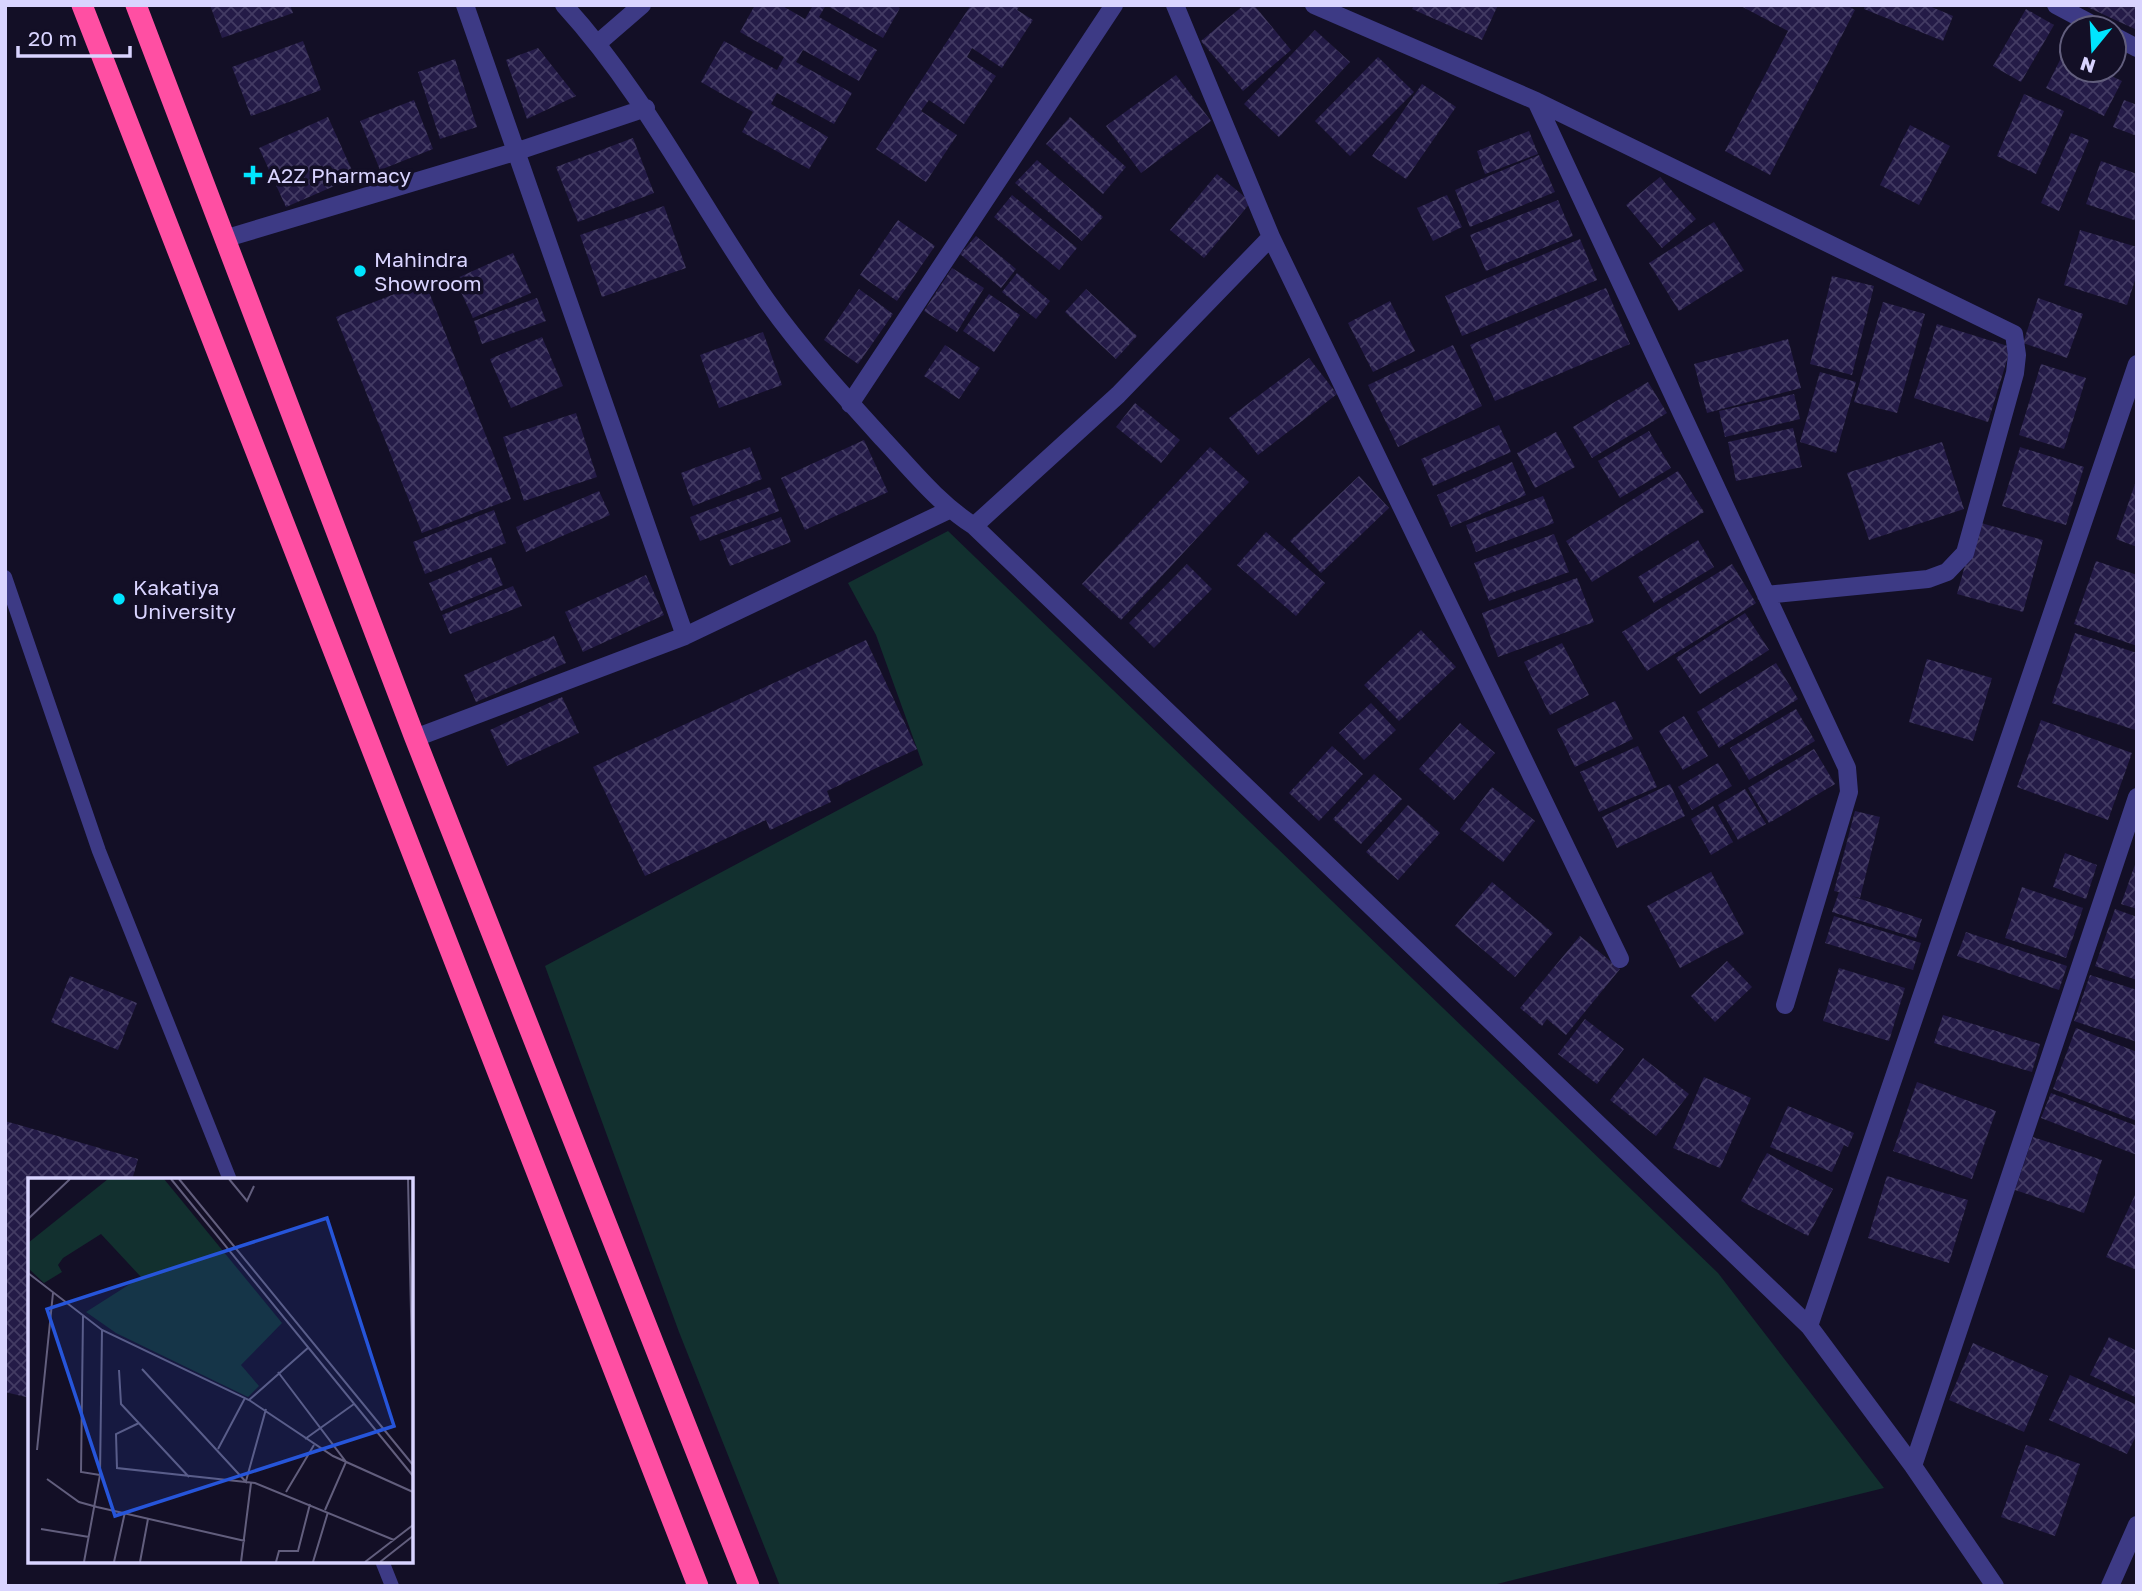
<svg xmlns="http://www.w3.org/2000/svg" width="2142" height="1591" font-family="'Golos Text',sans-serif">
<defs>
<pattern id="building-cross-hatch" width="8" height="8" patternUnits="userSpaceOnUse" patternTransform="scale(1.75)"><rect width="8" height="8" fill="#241b47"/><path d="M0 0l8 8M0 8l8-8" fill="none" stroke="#433b63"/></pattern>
</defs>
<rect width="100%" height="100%" fill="#130f26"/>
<!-- grass -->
<path fill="#12302f" d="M948,531L1718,1273L1884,1488L1489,1586H780L679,1332L545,966L923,765L876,635L848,583Z"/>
<!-- building -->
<path fill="url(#building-cross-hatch)" d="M210,5H290L293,13L222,38Z
M755,5H781L805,19L812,7L808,5H895L900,8L883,38L826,5L819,17L877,50L859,81L803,50L796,62L852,93L834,124L777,93L771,104L828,137L809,169L742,132L753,112L701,82L724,41L777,70L784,57L740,32Z
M971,5H1020L1017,10L1033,20L1002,68L972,48L967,57L996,76L964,124L929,100L921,111L957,135L926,182L876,149Z
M1244,5H1254L1291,50L1243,91L1201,41Z
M1414,5H1498L1482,40L1412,9Z
M1739,5H1846L1855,10L1770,175L1725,151L1788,31Z
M1865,5H1927L1953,16L1943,41L1864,9Z
M2083,5H2137V30Z
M2026,9L2054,25L2021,82L1993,66Z
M1315,30L1350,62L1279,137L1244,104Z
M303,41L321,90L251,116L232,67Z
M538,48L576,96L527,119L506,60Z
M2064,52L2072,56V70H2099L2122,81L2104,116L2046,88Z
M1378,57L1414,92L1350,156L1315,121Z
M455,59L477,127L440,139L418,72Z
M1176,75L1211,121L1141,173L1106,126Z
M1422,84L1456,107L1406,179L1372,156Z
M2024,94L2064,111L2036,174L1997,156Z
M414,100L433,149L380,170L360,121Z
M2124,100L2137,105V136L2113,127Z
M328,117L355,177L286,207L259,148Z
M1070,117L1126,167L1103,194L1046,144Z
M1910,125L1950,146L1919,205L1880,185Z
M1529,131L1538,154L1485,174L1477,151Z
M2071,133L2089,140L2059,211L2041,203Z
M633,138L654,193L578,222L556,167Z
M1539,155L1555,192L1470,227L1455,190Z
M1037,160L1103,217L1082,241L1015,183Z
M2101,161L2137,174V221L2086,204Z
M1217,174L1251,202L1204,258L1170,230Z
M1660,177L1696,219L1662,248L1626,205Z
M1012,195L1077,248L1059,270L994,217Z
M1447,195L1462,227L1433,241L1417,208Z
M1558,200L1573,236L1486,271L1470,235Z
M664,206L686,268L602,297L580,235Z
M898,220L935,246L897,301L860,275Z
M1714,222L1744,270L1679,311L1649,263Z
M2080,230L2137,247V274L2127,305L2064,285Z
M976,236L1016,269L1001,288L960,254Z
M1580,239L1597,280L1462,336L1445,296Z
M513,253L531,293L473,318L455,279Z
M952,268L984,288L957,332L924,311Z
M1017,273L1050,301L1036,319L1002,292Z
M1832,276L1874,286L1852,375L1810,364Z
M425,282L511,499L422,533L336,317Z
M1606,288L1630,344L1495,401L1470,345Z
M859,289L893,314L858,364L824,340Z
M1086,289L1137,336L1116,359L1065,312Z
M989,294L1020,315L994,352L963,331Z
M537,298L546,321L482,344L474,321Z
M2038,298L2083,314L2067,358L2023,343Z
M1390,301L1415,351L1373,372L1348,323Z
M1883,302L1925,314L1897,413L1854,402Z
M1937,324L2011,347L1988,422L1914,398Z
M763,332L782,385L719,408L700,355Z
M542,337L563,386L511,408L490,359Z
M1788,339L1801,388L1707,413L1694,364Z
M945,345L980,368L959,399L924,376Z
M1453,345L1482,406L1398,447L1368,385Z
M1309,358L1337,394L1258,455L1229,418Z
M2041,364L2086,378L2064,449L2019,435Z
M1820,372L1856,382L1836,453L1800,442Z
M1648,382L1667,413L1592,458L1573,427Z
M1794,394L1800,419L1725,437L1719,411Z
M1135,403L1180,440L1161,463L1116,427Z
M576,413L597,477L524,501L503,437Z
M1499,425L1511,452L1433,486L1421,459Z
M1793,428L1802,467L1736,481L1728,442Z
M1649,431L1671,468L1620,498L1598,461Z
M1556,432L1575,467L1535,488L1517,453Z
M864,440L888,492L805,530L781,478Z
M1942,442L1964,509L1869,540L1847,473Z
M750,447L762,479L693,506L681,473Z
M1210,447L1249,482L1121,620L1082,584Z
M2020,447L2084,467L2066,525L2002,506Z
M1512,462L1526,495L1451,527L1437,495Z
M1678,471L1704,512L1592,582L1566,541Z
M1359,476L1389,508L1321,573L1290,541Z
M2137,478V547L2116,539Z
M770,487L779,511L700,541L690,517Z
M599,491L610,515L526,552L516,527Z
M1543,496L1554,523L1476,552L1466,525Z
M494,510L506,543L425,574L413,542Z
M781,517L791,542L730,566L720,540Z
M1977,522L2043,540L2023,612L1957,594Z
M1266,532L1325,583L1296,616L1237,565Z
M1554,534L1569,572L1489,601L1474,563Z
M1698,540L1714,567L1654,603L1638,577Z
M491,557L503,585L441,611L429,583Z
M2096,561L2137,575V646L2074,624Z
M1187,564L1212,589L1154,648L1129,623Z
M1732,564L1756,603L1647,671L1622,632Z
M646,575L664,615L583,652L565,612Z
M1577,578L1594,622L1498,657L1482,613Z
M513,586L522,606L450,634L442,615Z
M1745,613L1769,650L1700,694L1676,658Z
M1421,630L1456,667L1399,721L1364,685Z
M2075,633L2137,653L2135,730L2052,703Z
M554,636L566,663L476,702L464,675Z
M866,640L917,749L827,791L831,802L770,830L766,820L645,876L593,767Z
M1562,643L1589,695L1550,715L1524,662Z
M1927,659L1992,678L1973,741L1909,722Z
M1776,663L1798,699L1719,748L1697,712Z
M562,697L579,733L507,766L490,730Z
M1615,701L1633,739L1575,767L1557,729Z
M1371,703L1396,730L1364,760L1339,733Z
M1796,709L1815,741L1749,780L1730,748Z
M1684,716L1708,756L1683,770L1659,731Z
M2041,720L2132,753L2108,820L2017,787Z
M1460,723L1495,753L1454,800L1419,769Z
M1332,746L1363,774L1319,821L1289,793Z
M1638,746L1657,787L1599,812L1580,772Z
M1814,749L1835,784L1769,823L1748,788Z
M1718,763L1732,786L1692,810L1678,787Z
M1374,774L1402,799L1361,844L1333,819Z
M1670,784L1685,816L1617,848L1602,817Z
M1492,787L1535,821L1503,862L1460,829Z
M1745,789L1766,824L1738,840L1718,805Z
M1408,805L1440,833L1398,880L1366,852Z
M1713,806L1733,842L1711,855L1691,819Z
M1855,811L1880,817L1860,898L1851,896L1922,919L1916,938L1832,912L1839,892L1834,891Z
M2065,853L2097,865L2086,899L2053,887Z
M2137,859V909L2121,904Z
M1711,872L1744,934L1680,968L1647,906Z
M1492,882L1553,933L1515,977L1455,926Z
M2022,887L2083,908L2066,958L2005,938Z
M2115,909L2137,917V980L2095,966Z
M1834,916L1921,943L1913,970L1825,943Z
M1966,932L2067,966L2059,990L1957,956Z
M1580,936L1620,969L1566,1035L1547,1019L1542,1026L1520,1008Z
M1727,961L1752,987L1715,1022L1691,996Z
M1839,968L1905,988L1889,1041L1823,1021Z
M2090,975L2137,990V1042L2074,1021Z
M70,976L137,1003L118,1050L51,1022Z
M1943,1015L2040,1044L2032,1072L1934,1043Z
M1585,1019L1624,1049L1597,1084L1558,1054Z
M2076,1028L2137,1052V1121L2053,1089Z
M1643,1058L1689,1094L1656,1136L1610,1100Z
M1704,1077L1751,1098L1720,1168L1673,1148Z
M1917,1082L1996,1111L1972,1179L1893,1151Z
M2051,1093L2137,1126V1155L2041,1118Z
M1788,1106L1854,1133L1848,1147L1844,1145L1832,1172L1770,1147Z
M5,1121L138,1159L132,1180H30V1398L5,1392Z
M2033,1137L2102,1160L2084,1213L2015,1190Z
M1767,1153L1833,1189L1808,1236L1741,1201Z
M1887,1176L1968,1200L1949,1263L1868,1238Z
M2135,1195H2137V1270L2106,1257Z
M2109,1337L2137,1351V1398L2090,1375Z
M1973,1343L2048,1376L2024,1432L1949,1400Z
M2070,1375L2137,1405V1434L2127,1454L2049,1420Z
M2026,1445L2080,1464L2055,1536L2001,1517Z"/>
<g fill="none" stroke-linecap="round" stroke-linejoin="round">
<!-- lane -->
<path stroke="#3d3a85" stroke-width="14" d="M5,577L99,851L230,1180
M382,1561L392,1586"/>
<!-- street -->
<path stroke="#3d3a85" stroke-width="18" d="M465,5L685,636
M564,5C646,95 698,202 767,301C801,349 843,395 883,439C912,470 938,503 974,526L1809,1326L1913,1466L1995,1586
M1175,5L1271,237L1620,959
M1314,5L1536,101L2014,334L2017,355L2015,373L1965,553L1947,572L1928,579L1766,595
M2056,5L2099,28
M2114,36L2137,48
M598,43L642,5
M1536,101L1847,768L1849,792L1785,1005
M227,238L518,151L646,108
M850,404L1114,5
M974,526L1118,395L1271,237
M415,738L685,636L949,510
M1809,1326L2137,364
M1913,1466L2137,797
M2110,1586L2137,1525"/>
<!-- highway -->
<path stroke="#ff4fa3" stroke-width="21" d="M82,5L698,1586
M136,5L415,738L749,1586"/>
</g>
<!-- markers -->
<g fill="#00e5ff" stroke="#130f26" stroke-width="2.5">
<path d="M249.5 164.5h7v7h7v7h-7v7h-7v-7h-7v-7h7z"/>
<circle cx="360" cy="271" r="7"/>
<circle cx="119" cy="599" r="7"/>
</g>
<g text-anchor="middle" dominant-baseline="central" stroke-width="7" stroke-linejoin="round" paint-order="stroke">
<!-- poi labels -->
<g font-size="21" fill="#d9d4ff" stroke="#130f26" text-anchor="start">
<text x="267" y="175">A2Z Pharmacy</text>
<text x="374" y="259">Mahindra<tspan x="374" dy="24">Showroom</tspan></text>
<text x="133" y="587">Kakatiya<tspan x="133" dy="24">University</tspan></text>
</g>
</g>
<!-- overview -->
<g transform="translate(28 1178)">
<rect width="385" height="385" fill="#130f26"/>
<path d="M80,1H136L254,145L213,187L231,208L220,219L88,155L58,134L113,99L73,56L35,80L30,87L34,94L16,105L0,90V65Z" fill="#12302f"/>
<path fill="none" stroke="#625e7d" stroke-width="2" d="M143,1L385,298M151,1L385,287M201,1L219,23L226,8M380,1L385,222M0,41L42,1M0,95L74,152L221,222L305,278L385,314M55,138L53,294L72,297M114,191L219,305M91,192L93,226L161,299M250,194L318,284L297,332M221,222L281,169M111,245L88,256L89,290L227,305L366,362M277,261L326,226M190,271L217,220M9,272L25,115M19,301L51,324L69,329L217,363M218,303L238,231M258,314L286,267M13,351L61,359M56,384L72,297L74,152M86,384L97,334M112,384L120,341M213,384L223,305M248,384L251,373H270L282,326M285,384L300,334M337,384L385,347M352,384L385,358"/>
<path fill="#2655da" fill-opacity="0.15" stroke="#2655da" stroke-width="3.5" d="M299,40L366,248L87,338L19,131Z"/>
<rect width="385" height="385" fill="none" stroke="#d9d4ff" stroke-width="3.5"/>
</g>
<!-- border -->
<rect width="2142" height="1591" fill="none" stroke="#d9d4ff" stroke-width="14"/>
<!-- north arrow -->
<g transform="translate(2093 49) rotate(198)"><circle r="33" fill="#130f26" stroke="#625e7d" stroke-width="2"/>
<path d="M0-5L12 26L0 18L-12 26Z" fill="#00e5ff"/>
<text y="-10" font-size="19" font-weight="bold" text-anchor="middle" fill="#d9d4ff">N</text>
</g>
<!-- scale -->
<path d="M18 46v10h112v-10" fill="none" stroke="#d9d4ff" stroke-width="3.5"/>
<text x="28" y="46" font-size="21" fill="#d9d4ff" stroke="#130f26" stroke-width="5" paint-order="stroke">20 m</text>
</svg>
